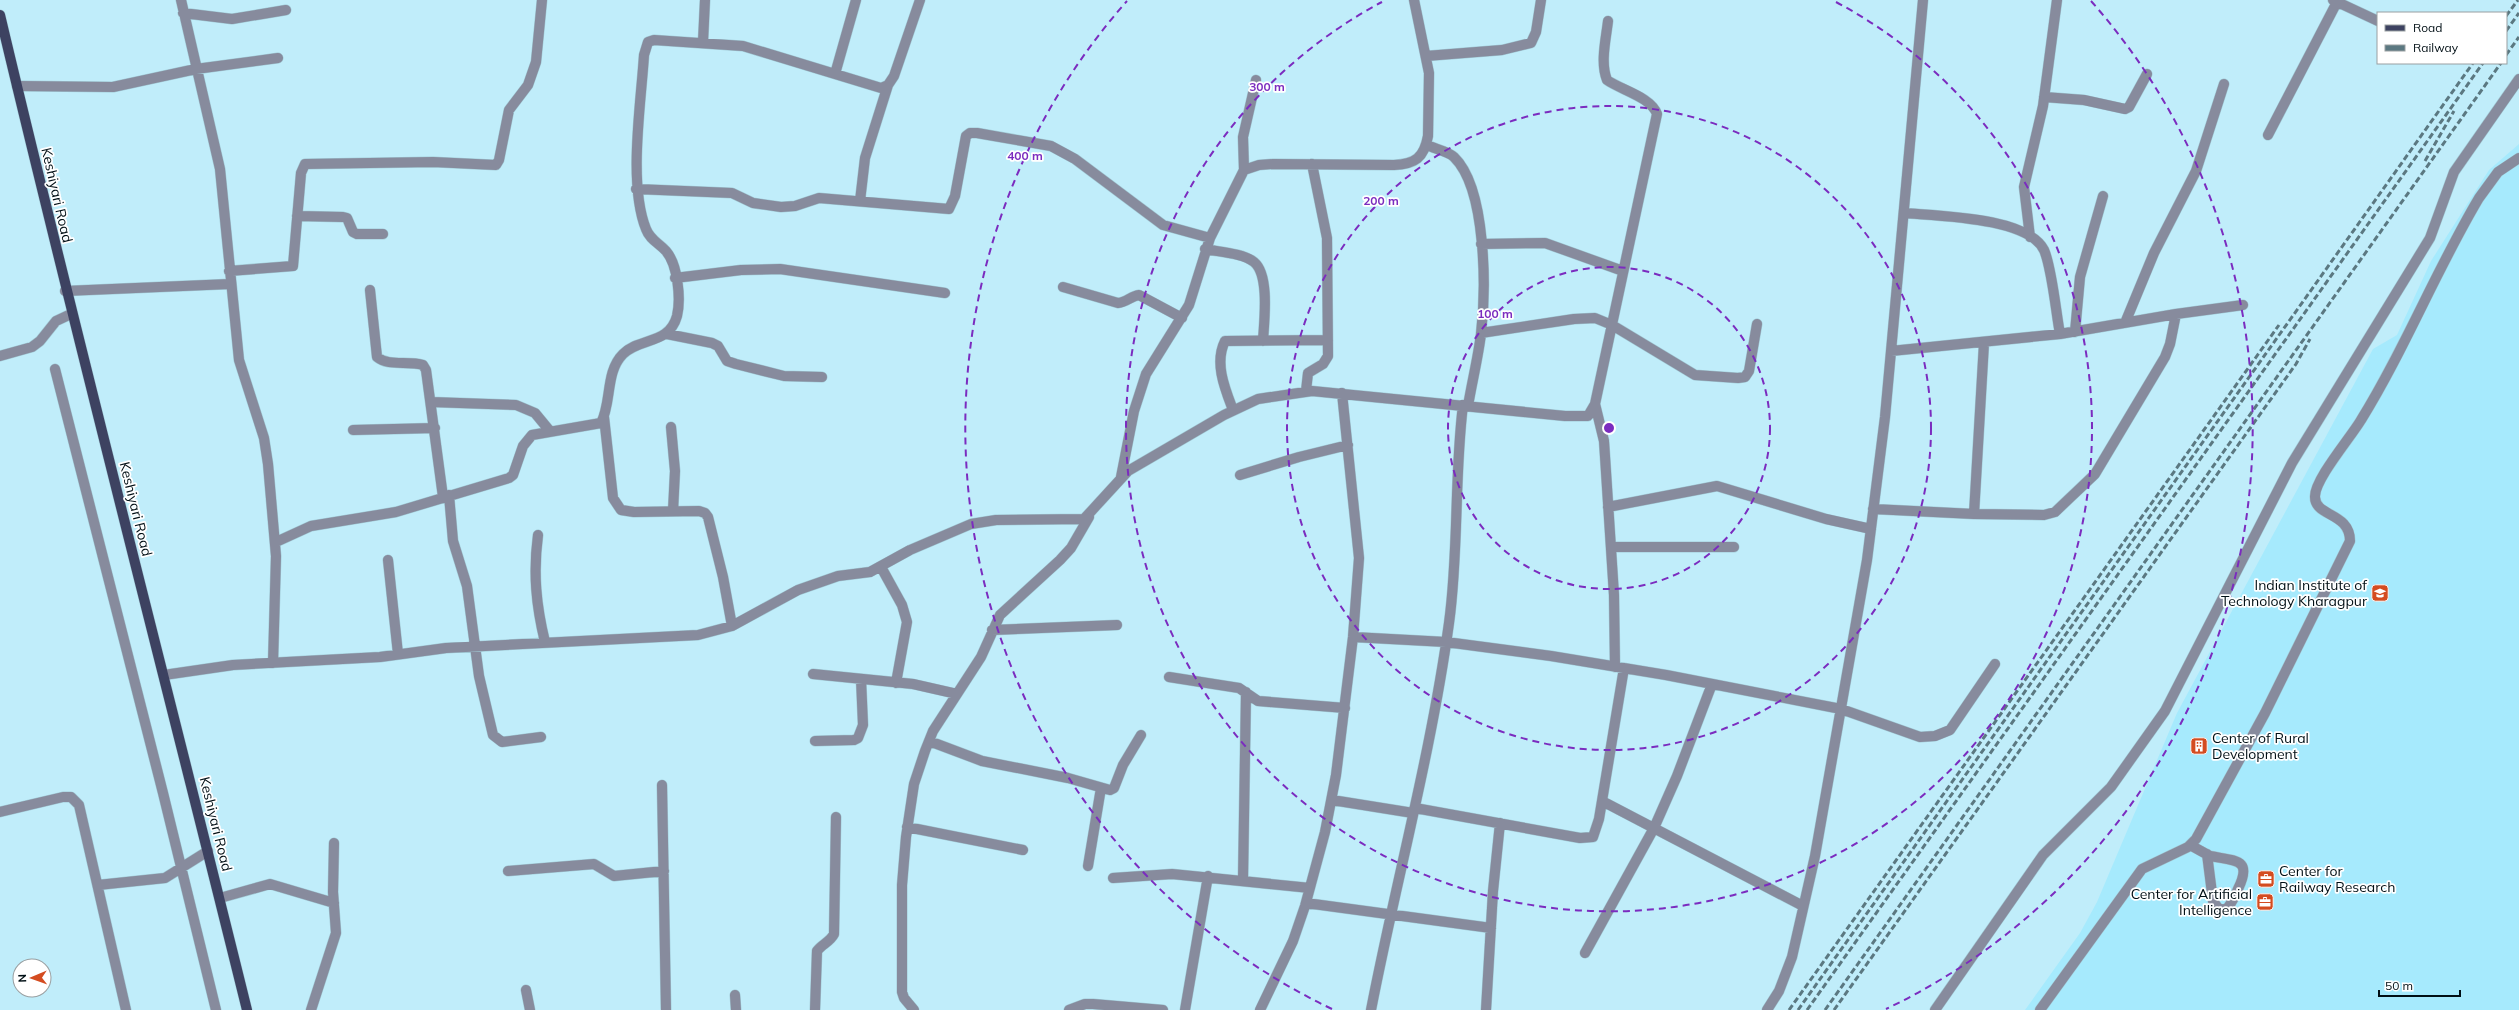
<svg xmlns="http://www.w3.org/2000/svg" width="2519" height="1010" font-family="Mulish,sans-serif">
<rect width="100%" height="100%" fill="#c0edfa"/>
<!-- built -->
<path fill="#a6eafd" d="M2519,144V1010H2025L2080,933L2097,902L2177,713L2373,349L2397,335L2431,261L2489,170Z"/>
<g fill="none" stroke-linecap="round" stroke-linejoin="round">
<defs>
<path id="street" d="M181,0L220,169L239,360L264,438L268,464L276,556L273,663
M2333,0L2378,21
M183,13L232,19L286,10
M703,42L705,0
M1426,56L1502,50L1531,43L1536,32L1541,0
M835,74L856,0
M17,86L113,87L196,69L278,58
M2044,97L2084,100L2125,109L2129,107L2147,74
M2268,135L2337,2
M1427,145C1435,149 1448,151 1454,157C1487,189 1486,291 1481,334C1478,358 1472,382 1468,406
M1244,170L1243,137L1256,80
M636,189L732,193L753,203L781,207L795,206L819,198L949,209L955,196L966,136L970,133H977L1051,146L1075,159L1163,225L1210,238
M860,201L865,158L888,85
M1904,213C1937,216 2028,217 2044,250C2052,268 2056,313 2060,334
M297,216L343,217L347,218L353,232L357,234H383
M2030,237L2024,187L2043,106L2057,0
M1481,244L1545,243L1623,271
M1205,249C1219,252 1243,253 1254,262C1270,275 1264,322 1263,341
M229,271L293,266L301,173L305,164L433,162L496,165L499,160L509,110L528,85L536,62L542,0
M675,278L741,270L780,269L945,293
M1063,287L1118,303C1127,302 1131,296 1139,295L1182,318
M370,290L377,357C389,367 408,360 423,365L426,370L443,497
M65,291L230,284
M2125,323L2154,253L2196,171L2224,84
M2075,332L2080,277L2103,196
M1481,333L1574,319L1595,318L1612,325L1695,375L1738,378L1745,377L1749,371L1757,324
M667,334L712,343L718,346L727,361L736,364L784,376L822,377
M1891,351L2060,334L2176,314L2243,305
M0,356L32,347L40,341L56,321L71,314
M55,369L163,793L216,1010
M1306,391L1308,373L1323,364L1328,356L1327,238L1312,164
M431,402L516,405L535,413L549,430
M1595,404L1604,441L1614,595L1615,667
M1233,410C1225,389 1214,363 1225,341L1328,340
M604,417L613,498L621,510L634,512L699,511L705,513L708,517L723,577L732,626
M671,427L675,471L673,511
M353,430L435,428
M1240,475L1299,457L1348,445
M1121,477L1134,411L1146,374L1189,305L1210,238L1244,170L1259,165L1273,164L1394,165C1415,164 1424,158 1428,136L1429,73L1414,0
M449,495L453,541L467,586L479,676L493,735L502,742L541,737
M1608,507L1717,486L1826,519L1871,529
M1873,509L1974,514L2044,515L2055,512L2095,474L2165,357L2170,344L2176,314
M1974,514L1984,343
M538,535C533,573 536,605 545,642
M276,542L311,526L396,512L509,478L513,475L523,446L532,435L601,423C612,402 605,372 623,354C640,337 669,345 677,316C681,299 678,265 666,251C659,243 650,240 646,229C628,184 641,104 644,55L648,42L654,40L743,46L881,88L888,85L894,76L920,0
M1611,547H1734
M388,560L398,654
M881,567L902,605L907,622L896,683
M992,630L1117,625
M1353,637L1446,642L1551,656L1666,675L1841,709L1920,737L1935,736L1950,730L1995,664
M813,674L913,684L957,694
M164,675L233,665L380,657L446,648L698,635L732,626L798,590L838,576L870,572L910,550L971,524L996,520L1084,519L1128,471L1224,415L1258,399L1312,391L1565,416H1588L1595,404L1657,114C1651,97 1621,90 1607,80C1600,63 1606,39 1608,21
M1169,677L1239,688L1258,701L1345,708
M815,741L854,740L858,738L863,725L861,679
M929,741L982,761L1068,778L1110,790L1114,788L1123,765L1141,735
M662,785L666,1010
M1332,800L1413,813
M1602,801L1803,906
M1415,808L1580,838L1593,837L1599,819L1624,668
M0,812L63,797H71L79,805L126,1010
M907,827L1023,850
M2190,845L2210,856C2235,861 2253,858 2238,889C2235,896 2231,906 2225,910L2218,908L2213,901L2207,854
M1088,866L1101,788
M508,871L594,864L614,876L664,871
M1113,878L1172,874L1310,888
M1243,880L1246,692
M98,885L165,878L208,851
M220,898L270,884L334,903
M1306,903L1491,928
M1585,953L1654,828L1677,776L1712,684
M526,990L530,1010
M735,995L736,1010
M311,1010L336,933L333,892L334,843
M815,1010L817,951C822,944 830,942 834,934L836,817
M914,1010L904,998L902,992V885L906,837L914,784L925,751L933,731L981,657L1000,615L1060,560L1071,548L1089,517
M1069,1010L1085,1004H1093L1163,1010
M1185,1010L1208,876
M1260,1010L1293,941L1305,906L1325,832L1336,775L1353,637L1359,558L1342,393
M1371,1010C1396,881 1431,754 1449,623C1459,551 1454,478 1463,405
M1486,1010L1493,891L1500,823
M1767,1010L1779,991L1792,957L1815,856L1867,560L1885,417L1923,0
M1935,1010L2043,855L2111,787L2165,711L2292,463L2430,238L2454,172L2519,79
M2040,1010L2142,869L2188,847L2196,839L2265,713L2350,541C2350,512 2315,517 2315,497C2314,480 2351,437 2361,420C2405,349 2436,270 2479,198L2498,172L2519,158"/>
<path id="primary" d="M0,15C79,348 165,678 247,1010"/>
</defs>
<!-- street casing -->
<use href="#street" stroke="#a1c9d5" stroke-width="11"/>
<!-- primary casing -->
<use href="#primary" stroke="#a1c9d5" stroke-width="11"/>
<!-- street -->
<use href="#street" stroke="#878b9d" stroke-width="10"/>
<!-- primary -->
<use href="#primary" stroke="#3d4261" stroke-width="10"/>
<!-- rail -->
<path stroke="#5b7881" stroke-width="3" stroke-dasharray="6 3" stroke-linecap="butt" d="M2506,16L2518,0
M2506,31L2519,13
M2506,55L2519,37
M2425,161L2454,111
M1789,1010L2279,325
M1798,1010L2473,63
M1807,1010L2483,63
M1825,1010L2501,63
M1834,1010L2296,364L2310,339"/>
</g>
<!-- distance rings -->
<g fill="none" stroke="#7b2cbf" stroke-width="2" stroke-dasharray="7 5">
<circle cx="1609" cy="428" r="161"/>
<circle cx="1609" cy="428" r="322"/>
<path d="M1836 2A483 483 0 1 1 1382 2"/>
<path d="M1332 1009A644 644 0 0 1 1127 1M2091 1A644 644 0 0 1 1886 1009"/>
</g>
<!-- icons -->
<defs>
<symbol id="university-square" viewBox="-11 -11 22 22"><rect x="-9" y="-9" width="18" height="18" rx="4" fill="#d44c20" stroke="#fff"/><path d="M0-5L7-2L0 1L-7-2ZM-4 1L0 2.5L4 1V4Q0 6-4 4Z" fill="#fff"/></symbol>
<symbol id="building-square" viewBox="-11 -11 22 22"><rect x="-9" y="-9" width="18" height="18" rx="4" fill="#d44c20" stroke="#fff"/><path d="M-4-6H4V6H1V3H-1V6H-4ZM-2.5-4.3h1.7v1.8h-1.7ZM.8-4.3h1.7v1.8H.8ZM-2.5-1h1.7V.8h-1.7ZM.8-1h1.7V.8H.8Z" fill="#fff"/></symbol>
<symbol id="office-square" viewBox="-11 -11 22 22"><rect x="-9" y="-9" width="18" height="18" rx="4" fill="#d44c20" stroke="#fff"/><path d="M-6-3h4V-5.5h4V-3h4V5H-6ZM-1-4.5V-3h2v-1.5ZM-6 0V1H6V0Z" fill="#fff"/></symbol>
</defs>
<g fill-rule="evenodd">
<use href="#university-square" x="2370" y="583" width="20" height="20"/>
<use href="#building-square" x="2189" y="736" width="20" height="20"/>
<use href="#office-square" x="2256" y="869" width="20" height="20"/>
<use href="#office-square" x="2255" y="892" width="20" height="20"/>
</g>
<g text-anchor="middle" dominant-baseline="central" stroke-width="3.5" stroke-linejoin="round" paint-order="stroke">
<!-- street labels -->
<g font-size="14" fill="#000f15" stroke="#fff">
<text transform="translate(57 195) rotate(77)">Keshiyari Road</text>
<text transform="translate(136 509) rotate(76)">Keshiyari Road</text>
<text transform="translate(216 824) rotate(76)">Keshiyari Road</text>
</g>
<!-- poi labels -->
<g font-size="14" fill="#000f15" stroke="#fff" text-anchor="end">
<text x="2367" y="585">Indian Institute of<tspan x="2367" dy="16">Technology Kharagpur</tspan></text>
<text x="2212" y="738" text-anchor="start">Center of Rural<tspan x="2212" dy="16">Development</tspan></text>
<text x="2279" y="871" text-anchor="start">Center for<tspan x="2279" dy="16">Railway Research</tspan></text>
<text x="2252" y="894">Center for Artificial<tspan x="2252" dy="16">Intelligence</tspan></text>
</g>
</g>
<circle cx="1609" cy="428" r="6" fill="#7b2cbf" stroke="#fff" stroke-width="2"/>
<g font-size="12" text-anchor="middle" font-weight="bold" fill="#7b2cbf" stroke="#fff" stroke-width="3.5" stroke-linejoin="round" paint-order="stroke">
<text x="1267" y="91">300 m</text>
<text x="1025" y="160">400 m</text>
<text x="1381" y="205">200 m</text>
<text x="1495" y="318">100 m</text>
</g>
<!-- legend -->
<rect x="2377" y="12" width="130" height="52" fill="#ffffff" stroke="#999fa1"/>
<rect x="2385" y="25" width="20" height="6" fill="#3d4261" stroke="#999fa1"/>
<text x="2413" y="32" font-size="12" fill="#000f15">Road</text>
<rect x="2385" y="45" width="20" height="6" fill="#5b7881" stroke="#999fa1"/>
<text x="2413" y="52" font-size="12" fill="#000f15">Railway</text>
<!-- north arrow -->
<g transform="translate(32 978) rotate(268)"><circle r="19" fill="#ffffff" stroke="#999fa1"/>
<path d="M0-3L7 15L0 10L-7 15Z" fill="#d44c20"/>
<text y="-6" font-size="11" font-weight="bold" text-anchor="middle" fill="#000f15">N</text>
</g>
<!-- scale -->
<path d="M2379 990v6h81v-6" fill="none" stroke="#000f15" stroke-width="2"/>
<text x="2385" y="990" font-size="12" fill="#000f15" stroke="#ffffff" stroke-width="3" paint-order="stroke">50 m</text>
</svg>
